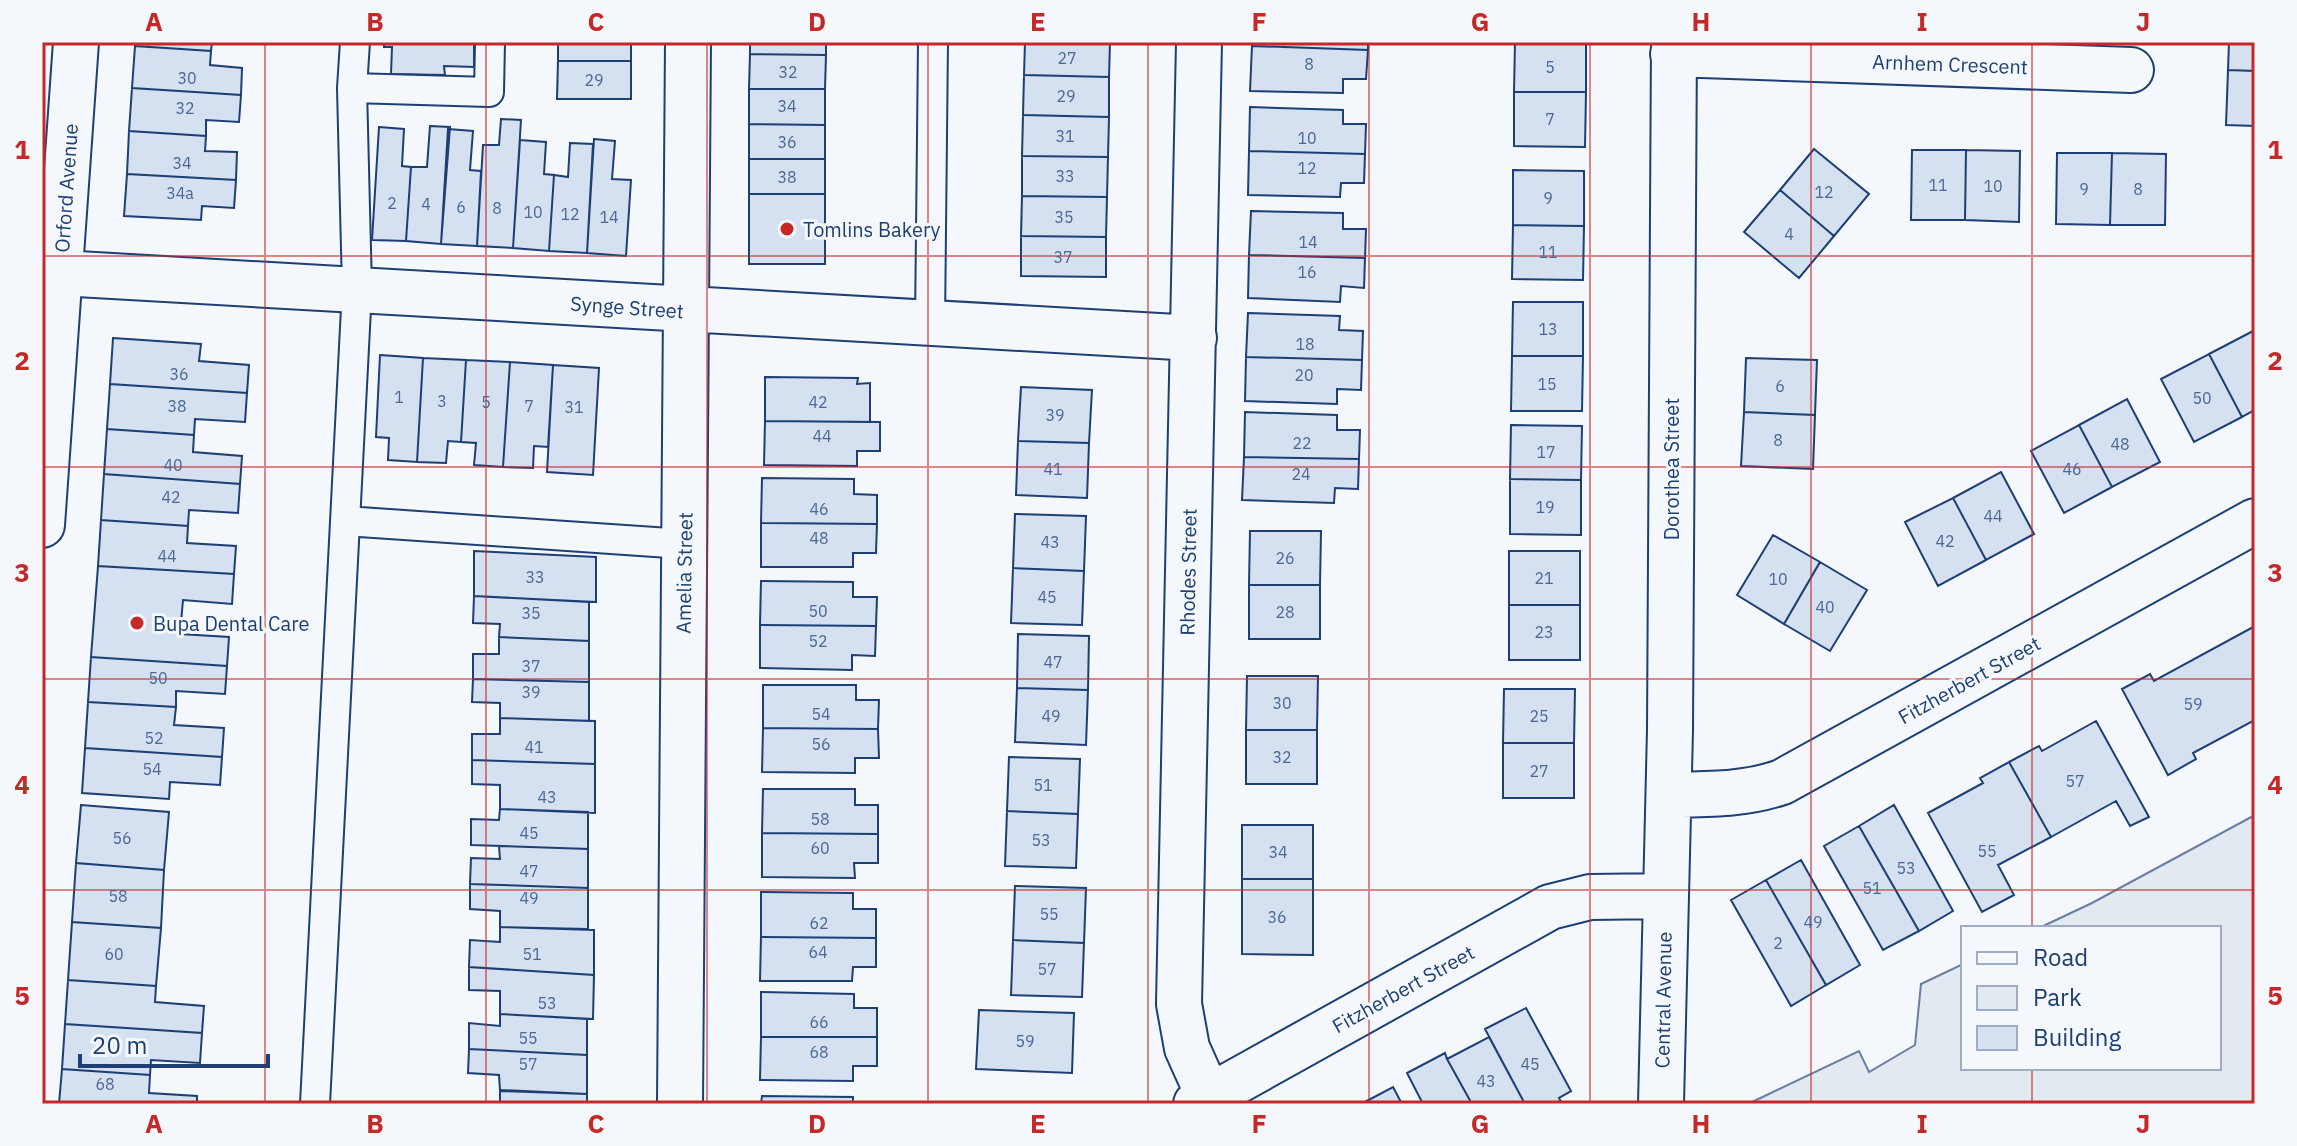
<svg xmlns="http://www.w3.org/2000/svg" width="2297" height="1146" font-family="'IBM Plex Sans',sans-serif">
<rect width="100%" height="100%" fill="#f4f7fb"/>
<!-- green -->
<path fill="#e3e9f0" stroke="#687fa3" stroke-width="2" d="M2255,815V1104H1748L1859,1051L1869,1072L1915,1045L1921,984L1963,964V1068H2219V928H2039L2092,903Z"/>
<!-- building -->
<path fill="#d5e0f0" stroke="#1d3f73" stroke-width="2" d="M135,42H212L211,51L135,46Z
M384,42H474V67L444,66L445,75L391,74L392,47H384Z
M558,42H631V61H558Z
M750,42H826V55L750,54Z
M1025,42H1110L1109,77L1024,75Z
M1252,42H1368V50L1252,46Z
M1515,42H1586V92H1514Z
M2229,42H2255V71L2228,70Z
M135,46L211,51L210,65L242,68L241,95L132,88Z
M1252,46L1368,50L1366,79H1343V93L1250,91Z
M750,54L826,55L825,89H749Z
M558,61H631V99H557Z
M2228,70L2255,71V126L2226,125Z
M1024,75L1109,77V117L1023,115Z
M132,88L241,95L239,122L206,120V136L129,131Z
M749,89H825V125L749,124Z
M1514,92H1586L1585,147L1514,146Z
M1250,107L1343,110V124H1366L1365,154L1249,151Z
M1023,115L1109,117L1108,157L1022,156Z
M501,119L521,120L513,248L477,246L483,145H499Z
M749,124L825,125V159H749Z
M430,126L450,127L441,244L406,241L411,167H427Z
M379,127L404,129L402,166L411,167L406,241L372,240Z
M448,129L473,131L470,170L481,171L477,246L441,244Z
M129,131L206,136L205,151L237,152L236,180L127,174Z
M594,139L615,141L612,179L631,180L626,256L587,253Z
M520,140L546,142L544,174L554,175L549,251L513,248Z
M570,143L593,144L587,253L549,251L554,175L568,177Z
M1814,149L1869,194L1834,236L1780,190Z
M1912,150H1966L1965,220H1911Z
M1966,150L2020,151L2019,222L1965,220Z
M1249,151L1365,154L1364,183H1341L1340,197L1248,195Z
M2057,153H2112L2110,225L2056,224Z
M2112,153L2166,154L2165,225H2110Z
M1022,156L1108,157L1107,197L1022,196Z
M749,159H825V194H749Z
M1513,170L1584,171V226L1513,225Z
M127,174L236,180L234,208L202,206L201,220L124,216Z
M1780,190L1834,236L1799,278L1744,232Z
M749,194H825V264H749Z
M1022,196L1107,197L1106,237L1021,236Z
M1251,211L1343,213V229H1366L1365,258L1249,255Z
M1513,225L1584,226L1583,280L1512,279Z
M1021,236L1106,237V277L1021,276Z
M1249,255L1365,258L1364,288L1341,286L1340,302L1248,298Z
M1513,302H1583V356H1512Z
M1248,313L1340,316L1339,330L1363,331L1362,360L1246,357Z
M2255,330V410L2242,417L2209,354Z
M113,338L201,344L199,361L249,365L247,393L110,384Z
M2209,354L2242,417L2194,442L2161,379Z
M380,355L423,358L417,462L388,460L389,438L376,437Z
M1512,356H1583L1582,411H1511Z
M1246,357L1362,360L1361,390L1337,389V404L1245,401Z
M423,358L466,360L461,442L448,441L446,463L417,462Z
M1746,358L1817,360L1815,415L1744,412Z
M466,360L510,362L503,467L474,465L476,443L461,442Z
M510,362L553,365L548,447L534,446L533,468L503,467Z
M553,365L599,368L593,475L547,472Z
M765,377L858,378L857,384L870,383V422L765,421Z
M110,384L247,393L245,422L195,419L194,435L107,429Z
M1021,387L1092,390L1089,443L1018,441Z
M2127,399L2160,462L2112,487L2079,425Z
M1245,412L1337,415V430H1360L1359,459L1244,457Z
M1744,412L1815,415L1813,469L1741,466Z
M765,421L880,422V451H857V466L764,465Z
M1511,425L1582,426L1581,480L1510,479Z
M2079,425L2112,487L2064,513L2031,451Z
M107,429L194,435L193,452L242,456L240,484L104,474Z
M1018,441L1089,443L1087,498L1016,495Z
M1244,457L1359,459L1358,489L1335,488L1334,503L1242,500Z
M2001,472L2034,534L1986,560L1953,498Z
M104,474L240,484L238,513L189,510L188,526L101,520Z
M762,478L854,479V494L877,495V524L761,523Z
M1510,479L1581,480V535L1510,534Z
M1953,498L1986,560L1938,586L1905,522Z
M1015,514L1086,516L1084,571L1013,568Z
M101,520L188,526L187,543L236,546L234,574L98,566Z
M761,523L877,524L876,553H853V567H761Z
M1250,531H1321L1320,585H1249Z
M1773,535L1820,562L1784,624L1737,595Z
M474,551L596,557V602L474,596Z
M1509,551H1580V605H1509Z
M1820,562L1867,590L1830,651L1784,624Z
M98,566L234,574L232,604L183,600L180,634L229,637L227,666L91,657Z
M1013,568L1084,571L1082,625L1011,623Z
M761,581L853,582V597H877L876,626L760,625Z
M1249,585H1320V639H1249Z
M474,596L589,602V641L499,637L500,624L473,623Z
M1509,605H1580V660H1509Z
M760,625L876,626L875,656L852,655V670L760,668Z
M2255,626V720L2193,753L2196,759L2168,775L2122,689L2150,674L2154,681Z
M1018,634L1089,636L1088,690L1017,688Z
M499,637L589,641V682L473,679V654H499Z
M91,657L227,666L225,694L176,691V707L88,702Z
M1247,676H1318L1317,730H1246Z
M473,679L589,682V721L500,718V703L472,702Z
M763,685H856V700H879L878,729L763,728Z
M1017,688L1088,690L1086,745L1015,742Z
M1504,689H1575L1574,743H1503Z
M88,702L176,707L174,725L224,728L222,757L85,748Z
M500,718L595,721V764L472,760V734H500Z
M2096,721L2149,817L2130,826L2116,801L2051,837L2009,762L2039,746L2042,751Z
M763,728L878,729L879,758H855V773L762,772Z
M1246,730H1317V784H1246Z
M1503,743H1574V798H1503Z
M85,748L222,757L220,785L170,782L169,799L82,793Z
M1009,757L1080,759L1078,814L1007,811Z
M472,760L595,764V813L500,809V785L472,784Z
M2009,762L2051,837L1998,865L2014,895L1982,912L1928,813L1983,783L1980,778Z
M763,789H855V805H878V834L762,833Z
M81,805L169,812L164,870L76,863Z
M1894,805L1953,911L1919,931L1859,826Z
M500,809L588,812V849L471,845V819L499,820Z
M1007,811L1078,814L1076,868L1005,866Z
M1242,825H1313V879H1242Z
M1859,826L1919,931L1883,950L1824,846Z
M762,833L878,834V863H854L855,878L762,877Z
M499,846L588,849V888L470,884L471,858L500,859Z
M1801,860L1860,965L1826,985L1766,880Z
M76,863L164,870L161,928L72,922Z
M1242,879H1313V955L1242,954Z
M1766,880L1826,985L1791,1006L1731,900Z
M470,884L588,888V929L500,927V911L470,909Z
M1015,886L1086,888L1084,943L1013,940Z
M761,892L853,893V909H876V938L761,937Z
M72,922L161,928L156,986L68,980Z
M500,927L594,930V975L469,967L470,940L500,942Z
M761,937L876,938V967H853L852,981H760Z
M1013,940L1084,943L1082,997L1011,995Z
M469,967L594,975L593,1019L500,1014V991L469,990Z
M68,980L156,986L155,1002L204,1006L202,1033L65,1024Z
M761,992L854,994V1008H877V1037H761Z
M1526,1008L1571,1091L1559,1098L1562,1104H1525L1485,1029Z
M979,1010L1074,1013L1072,1073L976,1069Z
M500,1014L587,1019V1055L469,1049V1023L500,1026Z
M65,1024L202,1033L200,1063L151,1060L150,1075L62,1069Z
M761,1037H877V1066H853V1081L760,1080Z
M1489,1037L1525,1104H1472L1447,1059Z
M469,1049L587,1055V1094L500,1090L499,1075L468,1073Z
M1445,1053L1447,1059L1472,1104H1423L1407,1073Z
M62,1069L150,1075L149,1093L197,1096V1104H59Z
M1393,1087L1402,1104H1361Z
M500,1091L587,1094V1104H500Z
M762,1096L853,1097V1104H761Z"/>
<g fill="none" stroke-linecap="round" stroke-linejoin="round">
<defs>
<path id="lane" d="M352,88L489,92L490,42
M930,324L933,42
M345,521L684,544
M315,1104L357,289L352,88L355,42"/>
<path id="street" d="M1199,42L1179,1004L1187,1048L1209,1097
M1673,54L2131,70
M60,273L1194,338
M1669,795C1708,794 1745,795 1782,782L2255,521
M680,1104L688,42
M1196,1104L1550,907L1590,897L1665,896
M1661,1104L1670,730L1674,42"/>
<path id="secondary" d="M42,525L76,42"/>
</defs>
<!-- lane casing -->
<use href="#lane" stroke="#1d3f73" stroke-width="32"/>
<!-- street casing -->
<use href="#street" stroke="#1d3f73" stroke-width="48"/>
<!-- secondary casing -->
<use href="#secondary" stroke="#1d3f73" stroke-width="48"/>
<!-- lane -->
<use href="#lane" stroke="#f4f7fb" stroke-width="28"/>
<!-- street -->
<use href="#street" stroke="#f4f7fb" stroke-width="44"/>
<!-- secondary -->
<use href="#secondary" stroke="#f4f7fb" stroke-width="44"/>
</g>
<!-- grid -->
<path fill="none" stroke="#c62828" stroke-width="2" stroke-opacity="0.55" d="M265,42V1104M486,42V1104M707,42V1104M928,42V1104M1148,42V1104M1369,42V1104M1590,42V1104M1811,42V1104M2032,42V928M42,256H2255M42,467H2255M42,679H2255M42,890H2255M2032,1068V1104"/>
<!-- markers -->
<g fill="#c62828" stroke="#f4f7fb" stroke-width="3">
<circle cx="787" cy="229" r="8"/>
<circle cx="137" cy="623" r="8"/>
</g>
<g text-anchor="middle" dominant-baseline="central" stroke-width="6" stroke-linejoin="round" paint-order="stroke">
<!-- number labels -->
<g font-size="16" fill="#4b6792">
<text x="1067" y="58">27</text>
<text x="1309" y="64">8</text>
<text x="1550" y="67">5</text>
<text x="788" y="72">32</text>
<text x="187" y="78">30</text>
<text x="594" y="80">29</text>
<text x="1066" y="96">29</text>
<text x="787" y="106">34</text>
<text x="185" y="108">32</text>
<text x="1550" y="119">7</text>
<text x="1065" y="136">31</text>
<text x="1307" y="138">10</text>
<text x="787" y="142">36</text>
<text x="182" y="163">34</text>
<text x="1307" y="168">12</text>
<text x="1065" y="176">33</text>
<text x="787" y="177">38</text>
<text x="1938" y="185">11</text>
<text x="1993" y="186">10</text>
<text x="2084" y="189">9</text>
<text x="2138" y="189">8</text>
<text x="1824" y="192">12</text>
<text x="180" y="193">34a</text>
<text x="1548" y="198">9</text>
<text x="392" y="203">2</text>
<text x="426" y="204">4</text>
<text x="461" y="207">6</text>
<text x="497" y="208">8</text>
<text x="533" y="212">10</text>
<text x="570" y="214">12</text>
<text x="609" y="217">14</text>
<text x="1064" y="217">35</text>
<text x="1789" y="234">4</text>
<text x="1308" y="242">14</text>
<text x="1548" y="252">11</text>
<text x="1063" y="257">37</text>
<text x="1307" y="272">16</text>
<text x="1548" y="329">13</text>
<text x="1305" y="344">18</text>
<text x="179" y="374">36</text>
<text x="1304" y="375">20</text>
<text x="1547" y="384">15</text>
<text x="1780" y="386">6</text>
<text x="399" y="397">1</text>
<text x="2202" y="398">50</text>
<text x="442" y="401">3</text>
<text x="486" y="402">5</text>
<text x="818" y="402">42</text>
<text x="177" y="406">38</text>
<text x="529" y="406">7</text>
<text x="574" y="407">31</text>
<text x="1055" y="415">39</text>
<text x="822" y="436">44</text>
<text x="1778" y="440">8</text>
<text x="1302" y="443">22</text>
<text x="2120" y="444">48</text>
<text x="1546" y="452">17</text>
<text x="173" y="465">40</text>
<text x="1053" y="469">41</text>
<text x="2072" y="469">46</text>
<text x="1301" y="474">24</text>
<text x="171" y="497">42</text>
<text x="1545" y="507">19</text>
<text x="819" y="509">46</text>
<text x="1993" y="516">44</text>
<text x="819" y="538">48</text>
<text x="1945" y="541">42</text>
<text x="1050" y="542">43</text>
<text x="167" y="556">44</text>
<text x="1285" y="558">26</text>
<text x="535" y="577">33</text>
<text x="1544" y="578">21</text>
<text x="1778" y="579">10</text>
<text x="1047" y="597">45</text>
<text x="1825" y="607">40</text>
<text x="818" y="611">50</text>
<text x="1285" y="612">28</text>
<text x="531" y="613">35</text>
<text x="1544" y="632">23</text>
<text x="818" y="641">52</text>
<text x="1053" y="662">47</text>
<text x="531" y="666">37</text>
<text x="158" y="678">50</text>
<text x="531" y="692">39</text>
<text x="1282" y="703">30</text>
<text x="2193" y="704">59</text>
<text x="821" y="714">54</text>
<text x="1051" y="716">49</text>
<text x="1539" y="716">25</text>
<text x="154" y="738">52</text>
<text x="821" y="744">56</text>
<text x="534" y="747">41</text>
<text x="1282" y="757">32</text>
<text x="152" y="769">54</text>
<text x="1539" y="771">27</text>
<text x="2075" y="781">57</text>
<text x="1043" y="785">51</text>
<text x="547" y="797">43</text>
<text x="820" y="819">58</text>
<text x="529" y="833">45</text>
<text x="122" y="838">56</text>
<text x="1041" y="840">53</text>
<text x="820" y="848">60</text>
<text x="1987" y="851">55</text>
<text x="1278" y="852">34</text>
<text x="1906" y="868">53</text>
<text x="529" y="871">47</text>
<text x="1872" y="888">51</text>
<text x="118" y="896">58</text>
<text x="529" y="898">49</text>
<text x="1049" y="914">55</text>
<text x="1277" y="917">36</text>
<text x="1813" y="922">49</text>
<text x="819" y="923">62</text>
<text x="1778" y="943">2</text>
<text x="818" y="952">64</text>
<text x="114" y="954">60</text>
<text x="532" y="954">51</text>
<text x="1047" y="969">57</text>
<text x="547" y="1003">53</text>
<text x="819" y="1022">66</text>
<text x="528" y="1038">55</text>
<text x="1025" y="1041">59</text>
<text x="819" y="1052">68</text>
<text x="528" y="1064">57</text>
<text x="1530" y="1064">45</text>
<text x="1486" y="1081">43</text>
<text x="105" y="1084">68</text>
</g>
<!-- street labels -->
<g font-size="20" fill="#1d3f73" stroke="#f4f7fb">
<text transform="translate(1950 64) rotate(2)">Arnhem Crescent</text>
<text transform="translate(66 188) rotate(-86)">Orford Avenue</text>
<text transform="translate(627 307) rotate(4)">Synge Street</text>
<text transform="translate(1671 469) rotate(-90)">Dorothea Street</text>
<text transform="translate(1188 572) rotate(-89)">Rhodes Street</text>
<text transform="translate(684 573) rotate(-89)">Amelia Street</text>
<text transform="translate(1969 680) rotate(-29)">Fitzherbert Street</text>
<text transform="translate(1403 989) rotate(-29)">Fitzherbert Street</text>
<text transform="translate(1663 1000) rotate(-89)">Central Avenue</text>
</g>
<!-- poi labels -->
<g font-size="20" fill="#1d3f73" stroke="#f4f7fb" text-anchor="start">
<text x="803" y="229">Tomlins Bakery</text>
<text x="153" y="623">Bupa Dental Care</text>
</g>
</g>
<!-- border -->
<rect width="2297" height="1146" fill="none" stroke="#f4f7fb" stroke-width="88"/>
<!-- legend -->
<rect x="1961" y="926" width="260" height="144" fill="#f4f7fb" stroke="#9eadc5" stroke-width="2"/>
<rect x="1977" y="952" width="40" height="12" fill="#f4f7fb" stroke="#9eadc5" stroke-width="2"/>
<text x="2033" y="966" font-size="24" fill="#1d3f73">Road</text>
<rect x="1977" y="986" width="40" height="24" fill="#e3e9f0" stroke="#9eadc5" stroke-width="2"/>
<text x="2033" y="1006" font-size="24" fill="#1d3f73">Park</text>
<rect x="1977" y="1026" width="40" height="24" fill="#d5e0f0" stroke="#9eadc5" stroke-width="2"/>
<text x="2033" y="1046" font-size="24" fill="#1d3f73">Building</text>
<!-- scale -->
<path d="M80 1054v12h188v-12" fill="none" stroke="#1d3f73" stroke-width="4"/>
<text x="92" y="1054" font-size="24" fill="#1d3f73" stroke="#f4f7fb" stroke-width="6" paint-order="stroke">20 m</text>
<rect x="44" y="44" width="2209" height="1058" fill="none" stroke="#c62828" stroke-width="3"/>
<g font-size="26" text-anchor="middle" font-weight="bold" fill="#c62828">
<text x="154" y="31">A</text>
<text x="375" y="31">B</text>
<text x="596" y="31">C</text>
<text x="817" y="31">D</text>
<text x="1038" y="31">E</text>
<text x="1259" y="31">F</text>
<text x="1480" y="31">G</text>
<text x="1701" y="31">H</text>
<text x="1922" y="31">I</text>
<text x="2143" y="31">J</text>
<text x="22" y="159">1</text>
<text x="2275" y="159">1</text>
<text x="22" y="370">2</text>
<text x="2275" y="370">2</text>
<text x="22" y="582">3</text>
<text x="2275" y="582">3</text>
<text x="22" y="794">4</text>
<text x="2275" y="794">4</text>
<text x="22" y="1005">5</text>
<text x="2275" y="1005">5</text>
<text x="154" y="1133">A</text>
<text x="375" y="1133">B</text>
<text x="596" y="1133">C</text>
<text x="817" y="1133">D</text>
<text x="1038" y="1133">E</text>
<text x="1259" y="1133">F</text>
<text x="1480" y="1133">G</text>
<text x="1701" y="1133">H</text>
<text x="1922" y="1133">I</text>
<text x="2143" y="1133">J</text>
</g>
</svg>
